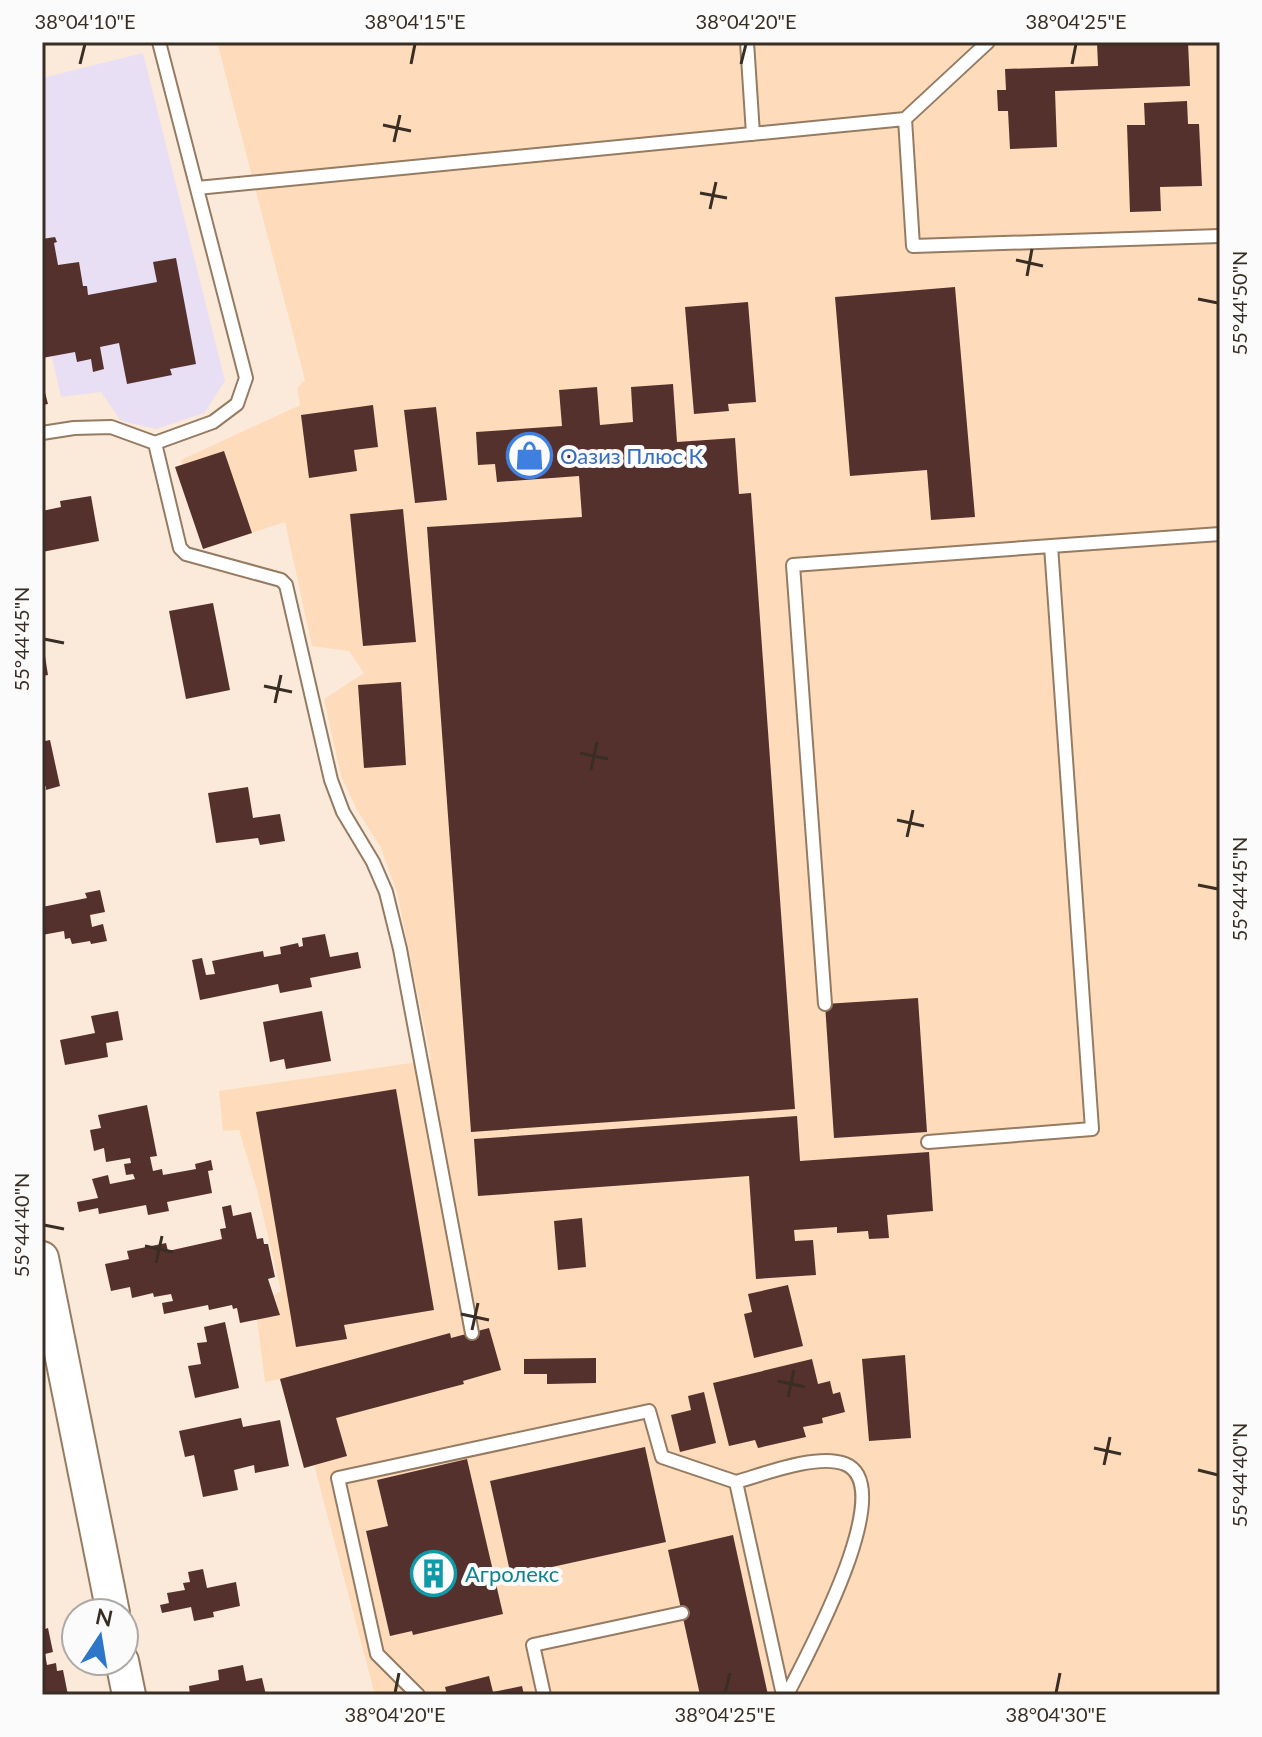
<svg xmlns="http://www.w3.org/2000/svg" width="1262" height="1737" font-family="Lato,sans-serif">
<rect width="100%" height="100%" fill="#fbeada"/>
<!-- commercial -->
<path fill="#e8dff4" d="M143,53L225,381L204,413L156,429L121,421L101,392L61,397L52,357L42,358V78Z"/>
<!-- built -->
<path fill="#fedcbb" d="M217,42H1220V1695H375L314,1465L304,1468L280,1379L265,1382L257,1320L279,1315L276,1298L272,1296L281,1291L257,1190L239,1130L223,1131L219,1091L431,1060L397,892L380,846L357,810L341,776L324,699L364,673L349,651L312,646L285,522L203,549L175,467L182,465L181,460L300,405L297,388L305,380Z"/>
<!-- building -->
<path fill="#55312e" d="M1097,42H1188L1190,86L1055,91L1057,147L1010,149L1008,111H998L997,90H1006L1005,69L1098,66Z
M1187,101L1188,124H1199L1202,186L1160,187L1161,211L1130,212L1127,125H1145L1144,103Z
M55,237L57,242L54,243L58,265L79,262L83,286H87L88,295L157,282L153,262L176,258L196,364L170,369L172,375L127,384L119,343L100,347L104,369L93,372L91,359L77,362L75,352L42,358V239Z
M955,287L975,517L931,520L927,470L850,476L835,297Z
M748,302L756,402L728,404L729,411L694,414L685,307Z
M42,381L48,404L42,405Z
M673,384L677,442L735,438L739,494L751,493L795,1109L471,1132L427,527L582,517L579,476L497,482L495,464L478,465L476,432L562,426L559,390L597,387L600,425L633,422L631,387Z
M373,405L378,447L354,450L357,471L309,478L301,415Z
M436,407L447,500L415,503L404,410Z
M224,451L252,533L203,549L175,467Z
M91,496L99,541L42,552V511L61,507L60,501Z
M403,509L416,642L363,646L350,514Z
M213,603L230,690L186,699L169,611Z
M44,650L48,675L42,676V651Z
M401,682L406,765L364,768L358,685Z
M42,731L45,741L50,740L60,786L46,790V786L42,787Z
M248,787L253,818L280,814L285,841L260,845L258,838L216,843L208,793Z
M100,890L105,912L90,915L92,927L103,924L107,941L91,944L90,941L72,944L70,938L65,939L64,931L42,935V907L87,898L85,893Z
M325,934L330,957L358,952L361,968L310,978L312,987L280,993L278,984L200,1000L192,960L202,958L206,975L215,974L212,961L263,951L264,957L281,954L280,947L298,943L299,947L303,946L302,938Z
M918,998L927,1132L834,1138L825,1004Z
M118,1011L123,1040L106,1043L108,1057L65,1065L60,1040L95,1033L91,1016Z
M322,1011L331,1061L286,1069L284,1059L270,1062L263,1022Z
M396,1089L434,1310L344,1325L347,1339L296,1347L256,1112Z
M147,1105L157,1156L150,1157L153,1171L162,1169L163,1175L196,1169L195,1164L211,1160L213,1170L208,1171L212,1193L167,1202L169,1211L148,1215L146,1205L99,1214L98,1208L79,1212L77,1202L98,1198L92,1179L108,1175L110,1184L135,1179L133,1174L126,1175L124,1164L131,1163L130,1158L106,1162L104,1148L94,1151L90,1130L101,1128L98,1115Z
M797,1116L800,1161L929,1152L933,1211L887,1215L889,1238L869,1239L868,1231L837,1233V1227L794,1230L795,1241L813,1240L816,1275L756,1279L749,1176L478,1196L474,1139Z
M231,1205L233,1216L251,1212L257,1239L263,1238L264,1244H268L275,1277L268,1279L280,1315L240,1323L237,1308L233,1309L232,1305L209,1310L208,1305L164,1314L162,1303L173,1301L171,1294L154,1297L153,1293L132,1298L130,1287L111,1291L105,1264L129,1259L127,1251L166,1243L168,1251L222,1239L220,1229L226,1228L222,1207Z
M582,1218L586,1267L558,1270L554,1221Z
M788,1285L803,1346L754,1358L744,1314L752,1312L748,1294Z
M225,1322L239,1388L195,1398L188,1366L201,1364L197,1343L207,1342L204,1327Z
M489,1328L501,1370L463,1381L464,1384L336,1418L347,1456L304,1468L280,1379L450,1333L451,1338Z
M905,1355L911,1438L869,1441L862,1359Z
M596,1358V1383L547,1384V1374H524V1359Z
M812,1359L818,1384L830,1381L833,1394L840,1392L845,1412L822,1418L823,1423L803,1427L806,1437L758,1448L755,1440L729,1446L713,1383Z
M704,1392L716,1443L680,1452L671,1415L691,1410L688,1396Z
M241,1418L243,1427L280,1420L289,1466L255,1473L254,1465L234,1470L238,1490L203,1497L194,1455L185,1457L179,1431Z
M645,1447L666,1542L511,1576L490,1481Z
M467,1459L503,1614L413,1635L412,1631L390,1636L366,1531L388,1526L377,1480Z
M733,1535L768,1695H700L668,1550Z
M203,1569L207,1588L236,1582L240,1606L213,1612L214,1617L194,1621L191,1607L162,1613L160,1605L169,1603L167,1593L185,1590L183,1583L190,1582L188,1572Z
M48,1628L53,1652L45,1654L47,1665L56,1663L57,1671L63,1670L68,1695H42V1630Z
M243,1665L246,1681L262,1678L266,1695H190L189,1686L219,1680L218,1670Z
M489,1676L493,1692L522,1686L524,1695H447L445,1687Z"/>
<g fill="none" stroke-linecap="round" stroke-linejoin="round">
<defs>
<path id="service" d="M747,42L753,134
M905,119L913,246L1220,236
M197,188L905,119L988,42
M42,433L74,428L111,427L155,443L213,422L237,404L246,378L159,42
M155,443L180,548L186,554L281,580L286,585L331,780L343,812L373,862L386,892L400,949L472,1333
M825,1004L793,565L1051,546
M928,1142L1092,1129L1051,546L1220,534
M736,1482C764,1474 818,1453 845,1464C901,1486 804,1660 787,1695
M418,1695L377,1654L338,1478L649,1411L662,1457L736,1482L783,1695
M544,1695L533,1645L682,1613"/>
<path id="tertiary" d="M42,1258L113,1613
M122,1661L129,1695"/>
</defs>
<!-- service casing -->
<use href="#service" stroke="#947b62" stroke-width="16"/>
<!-- tertiary casing -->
<use href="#tertiary" stroke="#947b62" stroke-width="36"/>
<!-- service -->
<use href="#service" stroke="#fff" stroke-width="12"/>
<!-- tertiary -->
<use href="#tertiary" stroke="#fff" stroke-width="32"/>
</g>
<!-- ticks -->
<path fill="none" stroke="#392e24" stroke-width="3" d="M80,64L85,44M411,64L415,44M741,64L746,44M1072,64L1076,44M383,125L411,131M394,142L400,115M700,193L727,198M710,209L716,182M1016,260L1043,266M1027,276L1032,249M1198,299L1218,303M44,639L64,643M264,686L292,692M275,703L281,675M580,753L608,759M591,770L597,742M897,820L924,826M907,837L913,810M1198,885L1218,889M44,1225L64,1229M145,1246L173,1252M156,1263L162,1236M461,1314L489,1320M472,1330L478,1303M778,1381L805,1387M788,1397L794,1370M1094,1448L1121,1454M1104,1465L1110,1437M1198,1470L1218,1475M395,1693L399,1673M725,1693L730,1673M1056,1693L1060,1673"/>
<!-- icons -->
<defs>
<symbol id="shop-ring" viewBox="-11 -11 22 22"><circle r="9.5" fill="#fbfbfb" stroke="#3f7fe0" stroke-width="1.5"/><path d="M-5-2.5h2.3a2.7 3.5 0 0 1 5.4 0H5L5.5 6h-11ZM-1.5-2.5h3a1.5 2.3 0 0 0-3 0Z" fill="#3f7fe0"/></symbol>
<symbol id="building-ring" viewBox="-11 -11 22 22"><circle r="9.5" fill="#fbfbfb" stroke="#0f9aa8" stroke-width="1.5"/><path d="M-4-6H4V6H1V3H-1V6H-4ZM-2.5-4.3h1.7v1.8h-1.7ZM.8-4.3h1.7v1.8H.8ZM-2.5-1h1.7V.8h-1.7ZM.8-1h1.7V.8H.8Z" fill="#0f9aa8"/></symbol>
</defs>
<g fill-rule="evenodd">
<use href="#shop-ring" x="504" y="430" width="51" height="51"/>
<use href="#building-ring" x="408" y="1548" width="51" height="51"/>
</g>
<g text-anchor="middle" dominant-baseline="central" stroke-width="8" stroke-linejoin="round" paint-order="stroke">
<!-- shop labels -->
<g font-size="22" fill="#366cbe" stroke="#fbfbfb" text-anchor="start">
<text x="560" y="455">Оазиз Плюс К</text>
</g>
<!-- culture labels -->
<g font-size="22" fill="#0d838f" stroke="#fbfbfb" text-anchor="start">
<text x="465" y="1573">Агролекс</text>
</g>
</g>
<!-- border -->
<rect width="1262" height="1737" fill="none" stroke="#fbfbfb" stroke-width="88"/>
<!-- north arrow -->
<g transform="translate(100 1637) rotate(12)"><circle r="38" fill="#fbfbfb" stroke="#ada9a5" stroke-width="2"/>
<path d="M0-6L14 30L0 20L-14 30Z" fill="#2e77c8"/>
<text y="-12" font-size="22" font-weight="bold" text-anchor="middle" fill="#392e24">N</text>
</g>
<rect x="44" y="44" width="1174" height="1649" fill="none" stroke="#392e24" stroke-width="3"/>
<g font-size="20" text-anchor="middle" fill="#392e24">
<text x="85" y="29">38°04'10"E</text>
<text x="415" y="29">38°04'15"E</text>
<text x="746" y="29">38°04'20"E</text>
<text x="1076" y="29">38°04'25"E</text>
<text transform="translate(1240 303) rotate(-90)" y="7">55°44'50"N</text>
<text transform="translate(22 639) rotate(-90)" y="7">55°44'45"N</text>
<text transform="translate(1240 889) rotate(-90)" y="7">55°44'45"N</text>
<text transform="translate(22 1225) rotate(-90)" y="7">55°44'40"N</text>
<text transform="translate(1240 1475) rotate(-90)" y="7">55°44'40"N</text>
<text x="395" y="1722">38°04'20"E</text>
<text x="725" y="1722">38°04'25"E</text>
<text x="1056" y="1722">38°04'30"E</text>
</g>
</svg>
